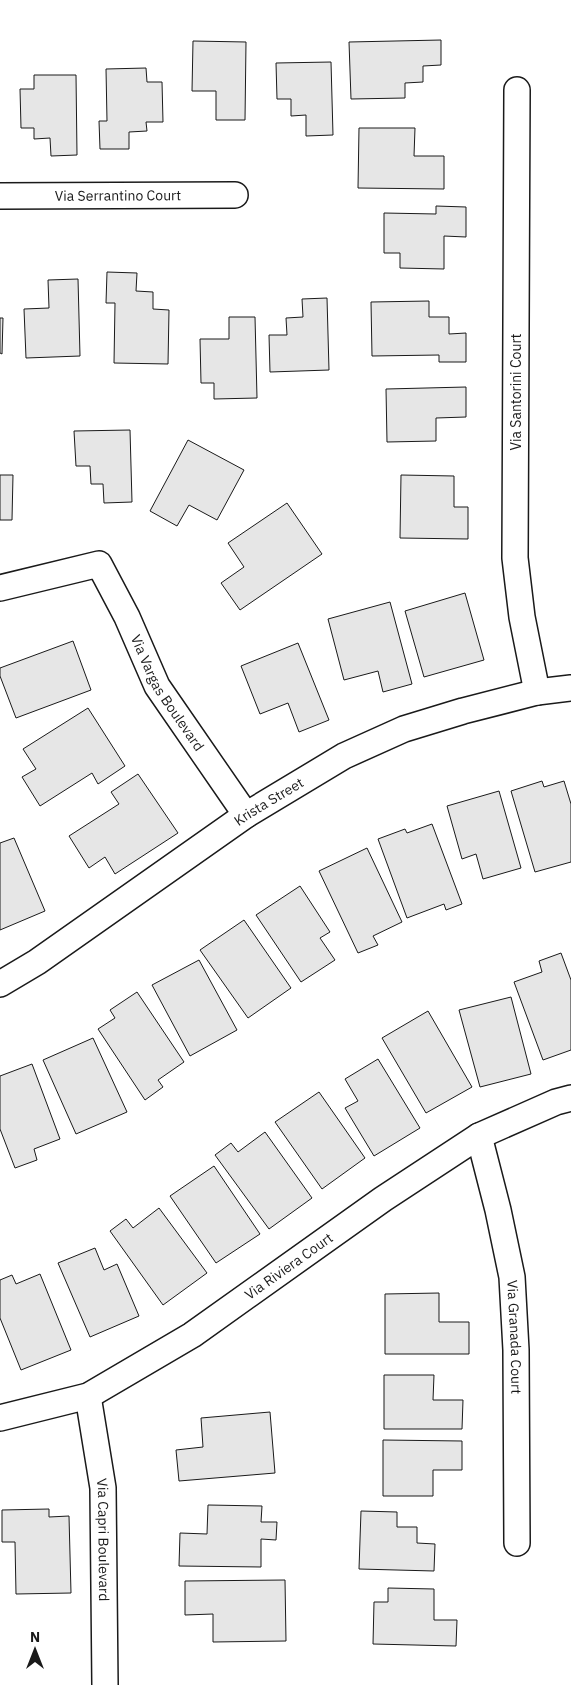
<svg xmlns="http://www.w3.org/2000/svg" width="571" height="1685" font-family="'IBM Plex Sans',sans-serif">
<rect width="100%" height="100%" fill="#fff"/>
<!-- building -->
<path fill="#e6e6e6" stroke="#1a1a1a" d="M441,40V65L423,66V82L405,83V98L351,99L349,42Z
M193,41L246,42L245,120H216V91H192Z
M331,62L333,135L306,136V115L291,116V99H277L276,63Z
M146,68L147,82H162L163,122H146L147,131L129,132V149H100L99,121H107L106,69Z
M34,75H76L77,155L51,156L50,138L34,139V128H21L20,89H34Z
M359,128H415L414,156H444V189L358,188Z
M436,206L466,207V237L444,236V269L400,268V253H384V213L436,214Z
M107,272L137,273L136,291L153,292V309L169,310L168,364L114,363L115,303H106Z
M78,279L80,356L26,358L24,309L49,308L48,280Z
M327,298L329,370L270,372L269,335H287L286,318L303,317L302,299Z
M429,301V317H449V334L466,333V362H439V355L372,356L371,302Z
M229,317H255L257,398L214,399V383H201L200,339H229Z
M0,318H3L2,354L0,353Z
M466,387V417L436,418V441L387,442L386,389Z
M130,430L132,502L104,503L103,484H91L90,466H76L74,431Z
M188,440L244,470L217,520L189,505L177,526L150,511Z
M0,475H13L12,520H0Z
M401,475L454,476V507H468V539L400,538Z
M287,503L322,554L240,610L221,583L244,567L228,543Z
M465,593L484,660L424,677L405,611Z
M390,602L412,684L383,692L378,671L344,680L328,619Z
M73,641L91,690L16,718L0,676V668Z
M298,643L329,720L299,732L288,703L260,714L241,666Z
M88,708L125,766L98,784L92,773L40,806L22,777L36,769L23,749Z
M138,774L178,833L115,874L105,857L89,868L69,836L119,804L111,792Z
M542,781L544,787L564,781L571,804V862L535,872L511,791Z
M499,791L521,868L483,879L476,854L462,859L447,806Z
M432,824L462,904L446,910L444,904L407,918L378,839L405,829L407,833Z
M14,838L45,911L0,930V843Z
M367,848L402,922L373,936L378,945L358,953L319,871Z
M300,886L330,932L320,938L335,960L301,982L256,915Z
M244,920L291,988L248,1018L200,950Z
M561,953L571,980V1050L543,1060L514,982L542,972L539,961Z
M199,960L237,1030L190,1056L152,985Z
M137,992L184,1062L158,1080L163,1087L145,1100L98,1029L115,1018L110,1010Z
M511,997L531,1074L480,1087L459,1010Z
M428,1011L472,1087L426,1113L382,1038Z
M93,1038L127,1112L76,1134L43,1060Z
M378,1059L420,1128L374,1156L345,1108L358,1101L345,1079Z
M32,1064L60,1139L34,1149L37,1160L15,1168L0,1129V1076Z
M319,1092L365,1158L322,1189L275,1122Z
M265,1132L312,1198L269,1229L215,1155L231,1143L238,1152Z
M214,1166L260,1234L216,1263L170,1196Z
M159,1208L207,1273L163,1305L110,1231L126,1219L133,1228Z
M95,1248L104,1270L117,1264L139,1316L90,1337L58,1263Z
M40,1274L71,1350L21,1370L0,1318V1280L12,1275L16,1284Z
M439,1293V1322H469V1354H385V1294Z
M384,1375H434L433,1400H463L462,1429H384Z
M270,1412L275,1473L179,1481L176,1450L203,1447L201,1418Z
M383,1440L462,1441V1470H433V1496H383Z
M208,1505L262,1506L261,1522H277L276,1540L261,1539V1567L179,1566L180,1533L207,1534Z
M49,1509V1517L69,1516L71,1593L16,1594L15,1542H2V1510Z
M361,1511L397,1512V1527H417V1543L435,1544L434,1571L359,1569Z
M285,1580L286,1641L213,1642V1614L185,1615V1581Z
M388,1588L434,1589V1620H457L456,1646L373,1644L374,1602H388Z"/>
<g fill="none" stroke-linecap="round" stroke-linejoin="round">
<defs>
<g id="street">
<path d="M517,90L515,558L522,617L537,692"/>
<path id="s1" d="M0,196L235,195"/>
<path id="s2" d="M0,588L99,564L127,617L157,686L246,815"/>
<path id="s3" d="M0,984L37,962L246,815L344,756L404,729L463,711L537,692L571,688"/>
<path id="s4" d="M479,1136L498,1210L512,1277L516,1350L517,1543"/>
<path id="s5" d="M88,1396L103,1488L105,1685"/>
<path id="s6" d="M0,1418L88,1396L192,1335L383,1199L479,1136L556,1102L571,1098"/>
</g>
</defs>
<!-- street casing -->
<use href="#street" stroke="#1a1a1a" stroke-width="28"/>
<!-- street -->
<use href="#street" stroke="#fff" stroke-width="25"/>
</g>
<g text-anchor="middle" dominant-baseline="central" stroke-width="4" stroke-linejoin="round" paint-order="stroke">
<!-- street labels -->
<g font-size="14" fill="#1a1a1a" stroke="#fff">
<text stroke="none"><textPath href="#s1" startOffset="118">Via Serrantino Court</textPath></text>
<text transform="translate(516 392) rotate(-90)">Via Santorini Court</text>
<text stroke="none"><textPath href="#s2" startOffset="248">Via Vargas Boulevard</textPath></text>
<text stroke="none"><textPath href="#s3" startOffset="325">Krista Street</textPath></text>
<text stroke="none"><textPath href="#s6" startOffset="330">Via Riviera Court</textPath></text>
<text stroke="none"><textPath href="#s4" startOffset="205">Via Granada Court</textPath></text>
<text stroke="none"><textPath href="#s5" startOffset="145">Via Capri Boulevard</textPath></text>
</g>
</g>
<!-- north arrow -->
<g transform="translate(35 1650)" stroke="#ffffff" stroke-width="4" paint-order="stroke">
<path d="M0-4L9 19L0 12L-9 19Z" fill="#1a1a1a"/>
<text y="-8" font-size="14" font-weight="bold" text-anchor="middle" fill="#1a1a1a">N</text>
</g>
</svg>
